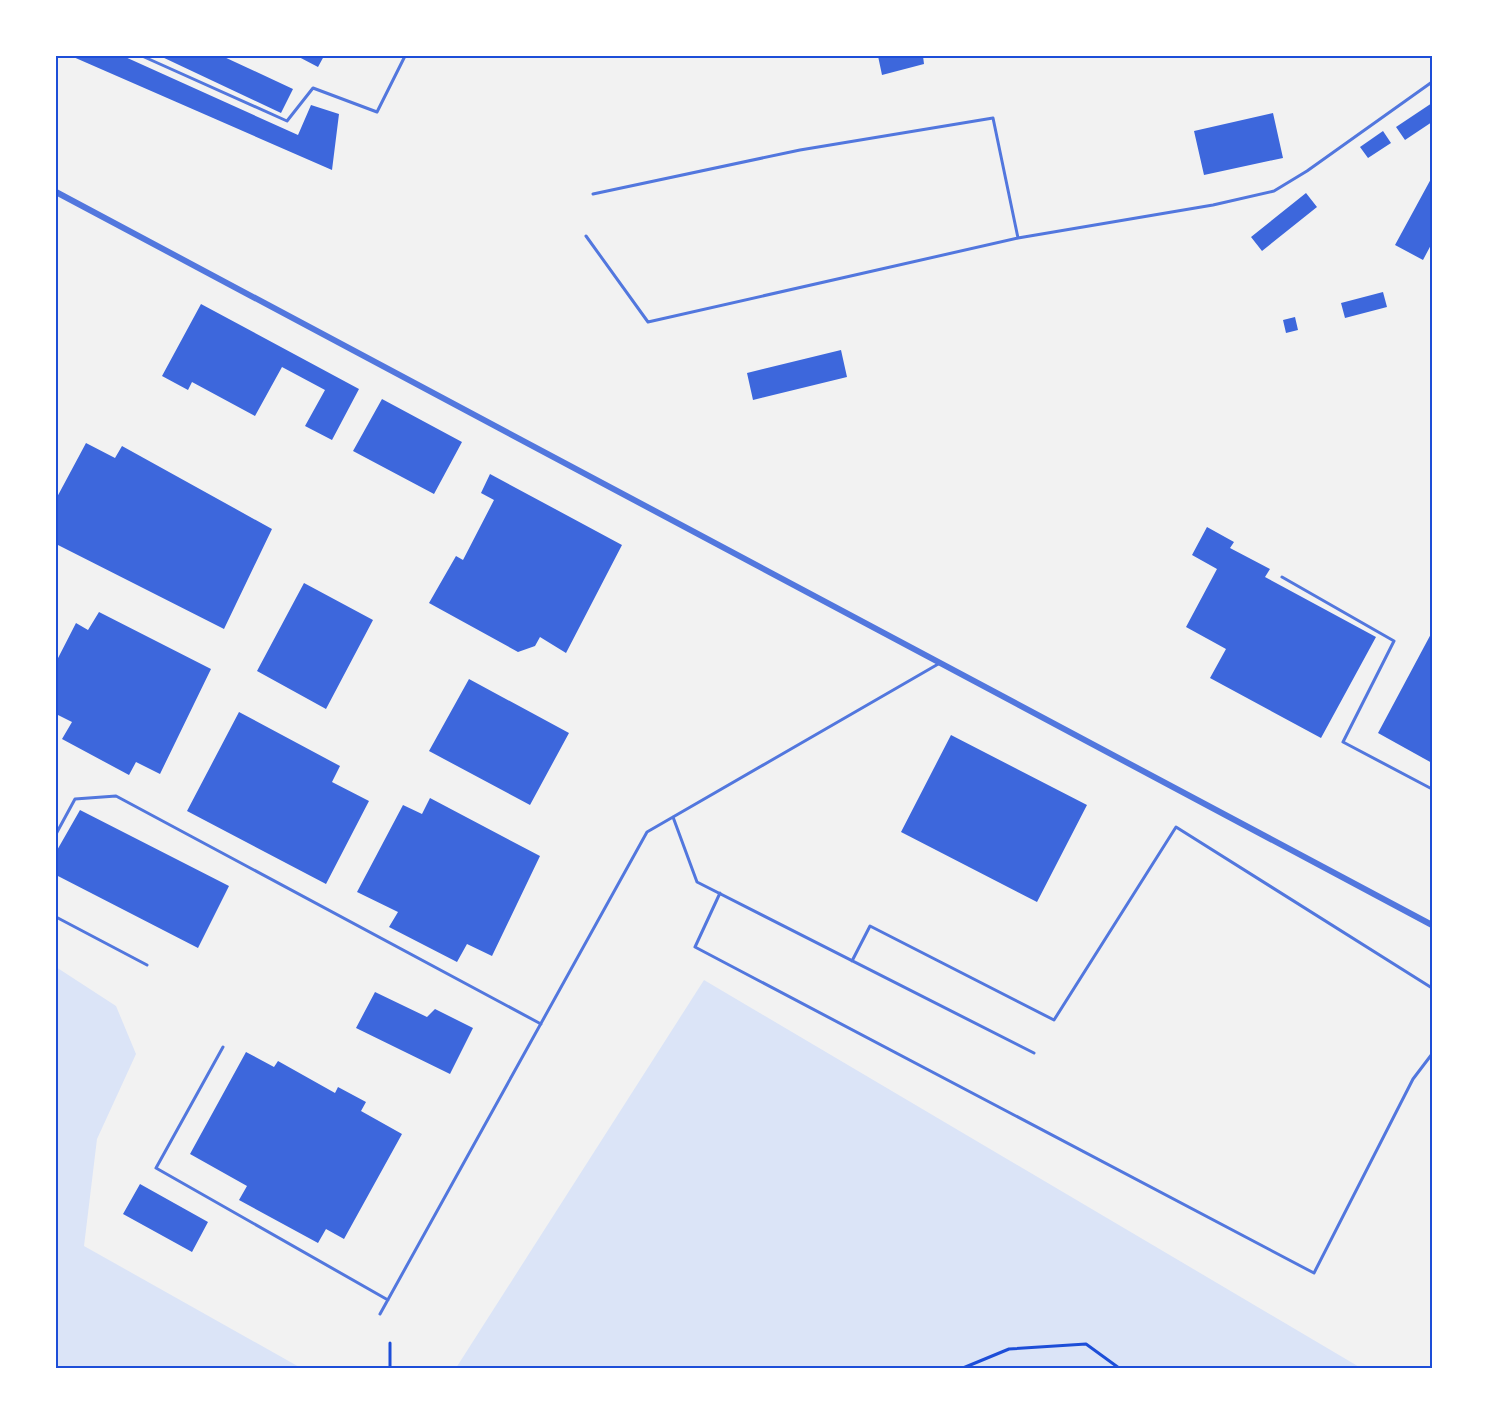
<svg xmlns="http://www.w3.org/2000/svg" width="1488" height="1424" font-family="Raleway,sans-serif">
<rect width="100%" height="100%" fill="#f2f2f2"/>
<!-- green -->
<path fill="#dbe4f7" d="M56,967L116,1006L136,1054L97,1139L84,1246L301,1368H56Z
M704,980L1361,1368H456Z"/>
<!-- building -->
<path fill="#3d67dc" d="M71,56H123L298,135L311,105L339,114L332,170Z
M160,56H222L293,89L281,113Z
M297,56H324L318,67Z
M878,56H923L924,64L882,75Z
M1432,103V122L1405,140L1396,127Z
M1273,113L1283,158L1204,175L1194,131Z
M1383,131L1391,143L1368,158L1360,147Z
M1432,177V243L1423,260L1395,245Z
M1306,193L1317,207L1262,251L1251,237Z
M1383,292L1387,307L1345,318L1341,303Z
M201,304L359,389L332,440L305,426L325,390L282,367L255,416L192,382L188,390L162,376Z
M1295,317L1298,330L1286,333L1283,320Z
M841,350L847,377L753,400L747,373Z
M382,399L462,442L434,494L353,451Z
M86,443L115,458L122,446L272,529L224,629L56,544V499Z
M490,474L622,545L566,653L540,637L535,646L518,652L429,603L456,556L463,560L494,500L481,493Z
M1207,527L1234,542L1230,548L1270,569L1265,577L1376,637L1321,738L1210,678L1226,649L1186,627L1217,569L1192,555Z
M304,583L373,620L326,709L257,671Z
M99,612L211,669L160,774L136,762L129,775L62,739L72,722L56,714V662L76,623L88,630Z
M1432,632V763L1378,733Z
M469,679L569,733L530,805L429,751Z
M239,712L340,766L332,782L369,801L326,884L187,811Z
M951,735L1087,805L1037,902L901,832Z
M430,798L540,856L492,956L467,944L457,962L389,927L398,912L357,892L403,805L422,814Z
M80,810L229,886L198,948L56,875V852Z
M375,992L427,1017L435,1009L473,1028L450,1074L356,1028Z
M246,1052L274,1067L278,1061L335,1093L338,1087L366,1102L361,1111L402,1134L344,1239L326,1229L318,1243L239,1200L247,1186L190,1154Z
M140,1184L208,1222L192,1252L123,1214Z"/>
<g fill="none" stroke-linecap="round" stroke-linejoin="round">
<!-- path -->
<path stroke="#1d4ed8" stroke-width="3" d="M390,1368V1343
M963,1368L1009,1349L1086,1344L1119,1368"/>
<!-- service -->
<path stroke="#5277de" stroke-width="3" d="M142,56L287,121L313,88L377,112L405,56
M593,194L800,150L993,118L1018,238
M586,236L648,322L1018,238L1213,205L1274,191L1307,171L1432,82
M1282,577L1394,641L1343,742L1432,789
M673,817L697,882L1034,1053
M56,834L75,799L116,796L541,1024
M720,893L695,947L1314,1273L1413,1079L1432,1054
M56,917L147,965
M852,961L870,926L1054,1020L1176,827L1432,988
M223,1047L156,1168L388,1300
M380,1314L647,832L940,663"/>
<!-- minor -->
<path stroke="#5277de" stroke-width="6" d="M56,192L1432,925"/>
</g>
<!-- border -->
<rect width="1488" height="1424" fill="none" stroke="#ffffff" stroke-width="114"/>
<rect x="57" y="57" width="1374" height="1310" fill="none" stroke="#1d4ed8" stroke-width="2"/>
</svg>
